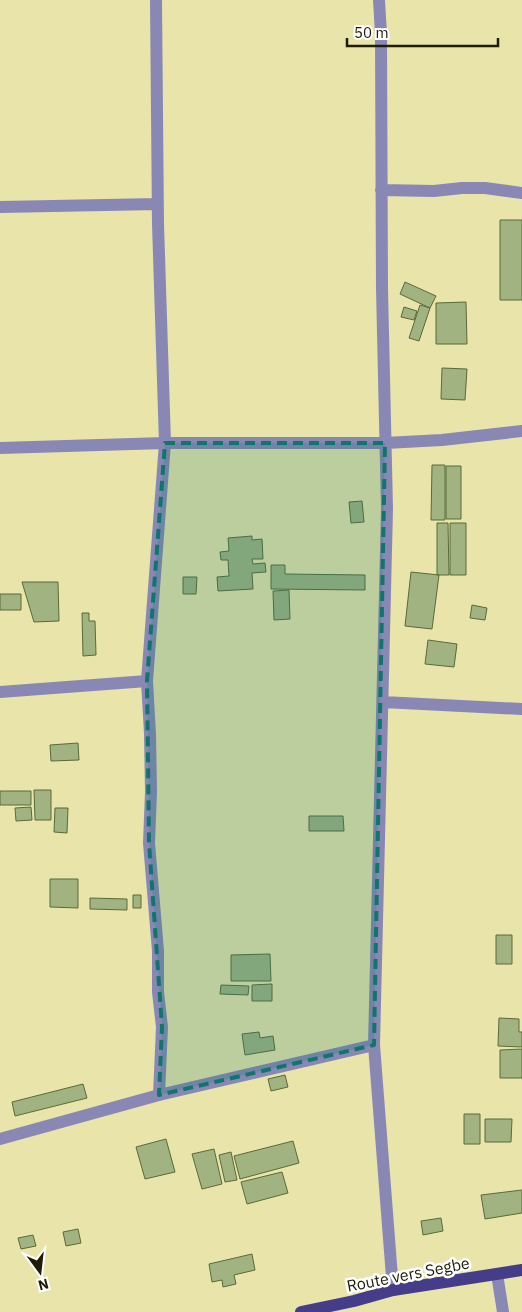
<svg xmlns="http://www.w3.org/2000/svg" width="522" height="1312" font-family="'IBM Plex Sans',sans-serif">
<rect width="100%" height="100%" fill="#e8e4aa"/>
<!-- building -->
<path fill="#a0b380" stroke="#596a39" d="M500,220H522V300H500Z
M405,282L436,296L430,308L400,294Z
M466,302L467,344H436V303Z
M420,305L430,308L419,341L409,338Z
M404,307L417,311L414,320L401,317Z
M442,368L467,369L465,400L441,399Z
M432,465H445V520H431Z
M446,466H461V519H446Z
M362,501L364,522L351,523L349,502Z
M437,523H448L449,575H437Z
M450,523H466V575H450Z
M252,536V540L262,539L263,559H252L253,564L265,563L266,572L252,573L253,589L218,591L217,577L229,576L228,560H221L220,552L229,551L228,538Z
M271,565H285V574L365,575V590L271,589Z
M411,572L439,575L432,629L405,626Z
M183,577H197L196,594H183Z
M22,582H58L59,621L34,622Z
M289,590L290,619L274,620L273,591Z
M0,594H21V610H0Z
M472,605L487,608L485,620L470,618Z
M82,613H89V621H95L96,655L83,656Z
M428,640L457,644L454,667L425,664Z
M78,743L79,760L51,761L50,745Z
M34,790H51V820H35Z
M0,791H31V805H0Z
M31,807L32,820L16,821L15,808Z
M55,808H68L67,833L54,832Z
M309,816H343L344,831H309Z
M50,879H78V908L50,907Z
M133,895H141V908H133Z
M90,898L127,899V910L90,909Z
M496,935H512V964H496Z
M270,954L271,981H231V955Z
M272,984V1001H252V985Z
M221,985L249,986L248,995L220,994Z
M499,1018L519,1019V1032H522V1047L498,1046Z
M259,1032L260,1038L273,1036L275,1050L245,1055L242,1034Z
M522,1049V1078H500V1050Z
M285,1075L288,1087L271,1091L268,1079Z
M83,1084L87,1098L15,1116L12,1102Z
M464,1114H480V1144H464Z
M485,1119H512L511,1142H485Z
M166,1139L175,1172L145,1179L136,1147Z
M293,1141L299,1163L240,1179L234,1156Z
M214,1149L222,1184L202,1189L192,1154Z
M231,1152L237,1180L225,1182L219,1155Z
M282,1172L288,1193L247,1204L241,1182Z
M522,1190V1213L485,1219L481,1195Z
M441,1218L443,1231L423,1235L421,1221Z
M78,1229L81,1243L66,1246L63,1232Z
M33,1235L36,1246L21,1249L18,1238Z
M252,1254L255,1270L234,1275L236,1284L223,1287L222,1280L212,1282L209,1264Z"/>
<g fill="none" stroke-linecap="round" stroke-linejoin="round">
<!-- minor -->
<path stroke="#8988b5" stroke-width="12" d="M156,0L158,224L165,443L147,681L150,734L151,792L149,843L158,951V992L162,1027L159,1095
M379,0L381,34L382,289L387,509L374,1045L393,1290
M381,190L434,191L462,188H485L522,193
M0,207L158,204
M0,448L165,443H385L442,440L522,431
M0,692L147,681
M383,702L522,709
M0,1139L159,1095L374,1045
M497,1274L503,1312"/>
<!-- major -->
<path stroke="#463d8a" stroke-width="12" d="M301,1312L354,1301L393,1290L522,1270"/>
</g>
<!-- marked area -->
<path fill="#0f766e" fill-opacity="0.2" stroke="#0f766e" stroke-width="4" stroke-dasharray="10 6" stroke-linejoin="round" d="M165,443H385L374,1045L159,1095L162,1027L149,843L147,681Z"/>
<g text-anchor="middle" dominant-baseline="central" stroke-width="5" stroke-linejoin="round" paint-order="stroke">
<!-- street labels -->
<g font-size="16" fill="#1e1c06" stroke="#fff">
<text transform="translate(408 1274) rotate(-11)">Route vers Segbe</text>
</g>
</g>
<!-- north arrow -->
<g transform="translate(40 1272) rotate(165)" stroke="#ffffff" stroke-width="4" paint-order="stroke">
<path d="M0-4L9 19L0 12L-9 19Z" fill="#1e1c06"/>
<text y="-8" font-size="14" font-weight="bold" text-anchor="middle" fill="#1e1c06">N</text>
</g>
<!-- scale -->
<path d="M347 38v8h151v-8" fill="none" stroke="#1e1c06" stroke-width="2.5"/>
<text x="354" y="38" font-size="15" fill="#1e1c06" stroke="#ffffff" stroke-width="4" paint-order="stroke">50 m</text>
</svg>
